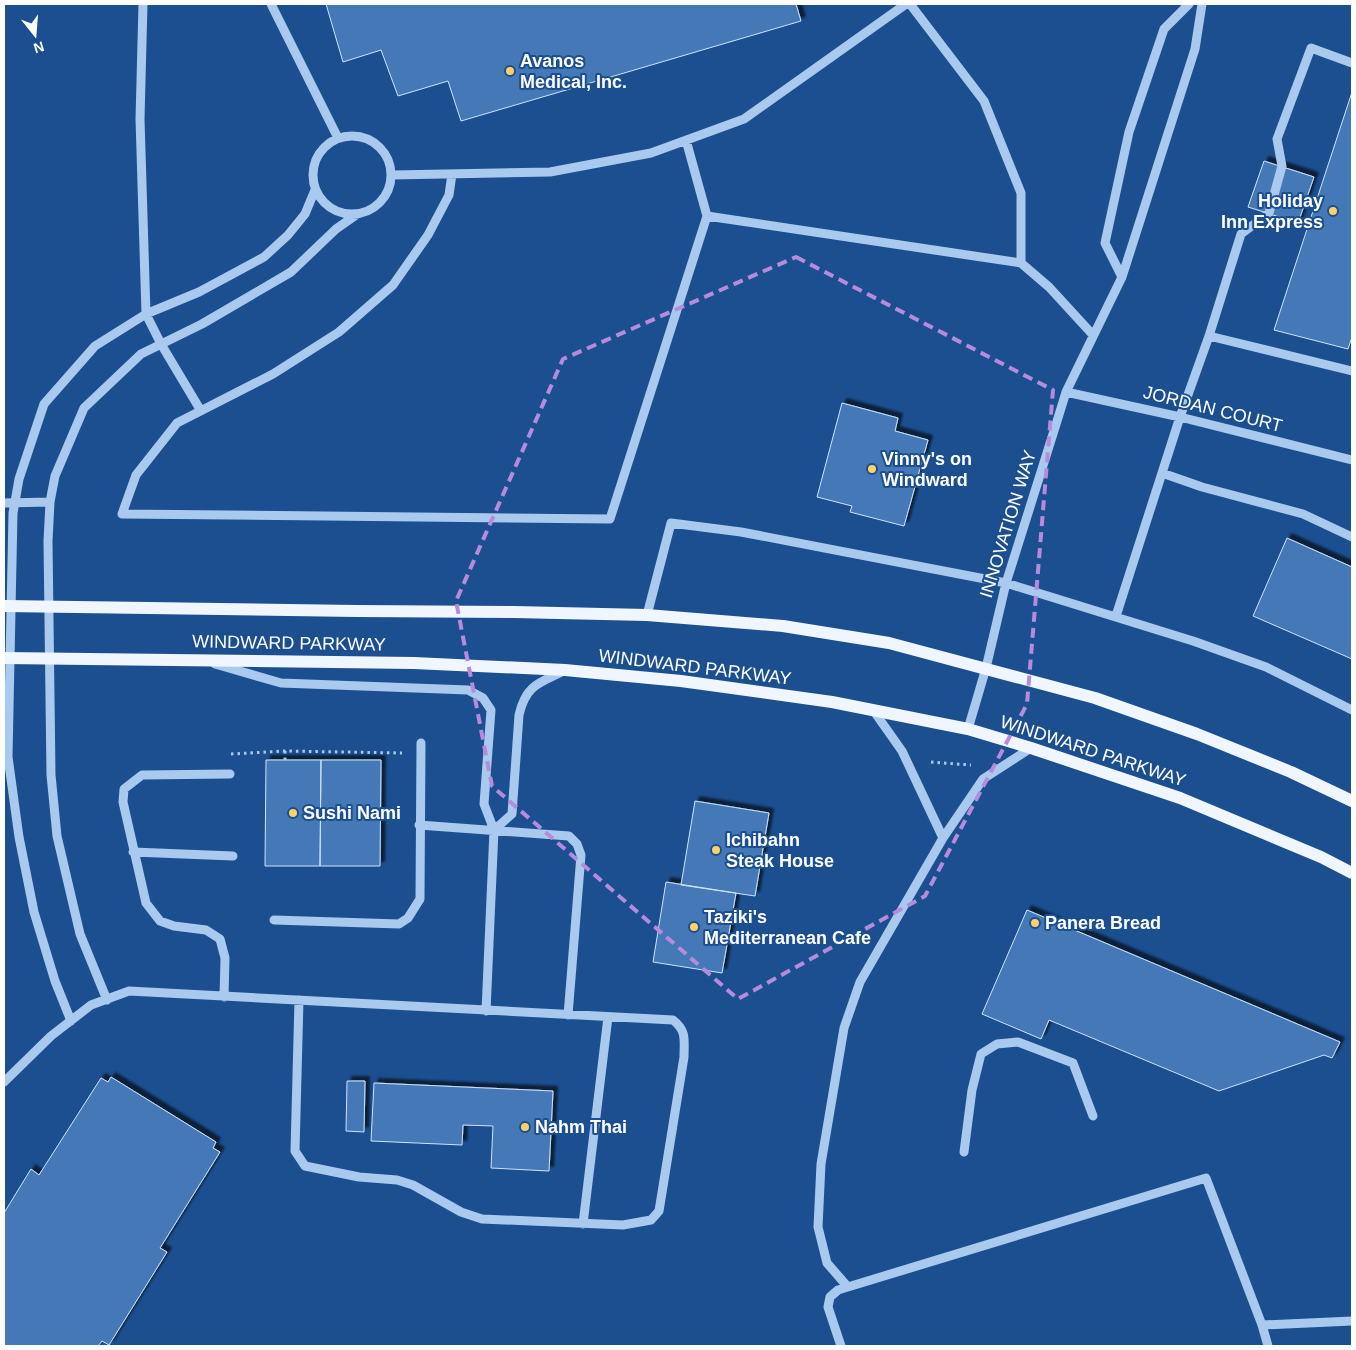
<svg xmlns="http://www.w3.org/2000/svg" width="1356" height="1350" font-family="Arial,sans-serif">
<defs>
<filter id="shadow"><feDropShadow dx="4.5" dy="-4.5" stdDeviation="1" flood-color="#0009"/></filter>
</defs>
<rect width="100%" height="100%" fill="#1b4f8f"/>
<!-- building -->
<path fill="#4478b7" stroke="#cfe3fa" filter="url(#shadow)" d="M326,4H796L801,21L461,121L448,81L398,96L381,50L343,62Z
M1352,92V337L1348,349L1274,330Z
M1264,161L1314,177L1298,223L1248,207Z
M842,403L898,418L895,431L928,440L904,526L850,512L852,506L817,497Z
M1287,538L1352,567V659L1253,616Z
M266,760H321L320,866H265Z
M321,760H381L380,866H320Z
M695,801L769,813L755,896L681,885Z
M666,882L736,893L722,973L653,962Z
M1027,910L1340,1042L1332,1058L1324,1055L1219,1091L1049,1020L1041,1039L982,1014Z
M111,1077L216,1142L213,1148L220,1152L160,1248L167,1252L109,1345L102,1341L98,1346H4V1213L31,1169L39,1175L101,1078L108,1082Z
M347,1081H365L364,1132L346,1131Z
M374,1083L553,1091L549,1171L491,1168L493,1126L463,1125L462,1145L371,1141Z"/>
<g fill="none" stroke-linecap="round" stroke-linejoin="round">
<!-- path -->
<path stroke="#a9c9ee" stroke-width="3" stroke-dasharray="2.5 4" stroke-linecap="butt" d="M285,751V760
M231,754L285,751L402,753
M931,762L971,765"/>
<!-- minor -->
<path stroke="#a9c9ee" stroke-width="9" d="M143,4L140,119L146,314L161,344L201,411
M271,4L338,138
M313 175a39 39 0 1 1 78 0a39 39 0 1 1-78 0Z
M452,174L449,195L428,235L393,285L339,332L273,374L177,423L136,475L122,514L610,519L707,216L686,140
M392,175L550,172L651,153L744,119L906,4
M707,216L1021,263V193L984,101L910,4
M1021,263L1049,287L1093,335
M1122,277L1105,243L1129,132L1164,29L1189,4
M1209,336L1352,371
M1066,392L1180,417L1352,460
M1162,473L1202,487L1303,514L1352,537
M4,503L50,502
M647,615L671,523L741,532L1006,583L1193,641L1266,667L1352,710
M1116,616L1180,417L1209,336L1241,234L1269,213L1282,166L1277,139L1311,48L1352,63
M215,664L281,683L468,690L483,698L491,710L484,804L494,830L486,1011
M873,710L902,751L943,838
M968,729L986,668L1006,583L1058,418L1066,392L1122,277L1195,49L1202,4
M419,825L569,836L577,844L581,855L568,1015
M494,830L512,814L519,715C526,685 539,683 564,671
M133,852L233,856
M274,920L399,924L408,918L420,899L421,743
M224,997L225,958L220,939L206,930L174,926L160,921L146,903L123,802L124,789L142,775L230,774
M107,1000L80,934L57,836L51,775L48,541L50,502L55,476L84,408L141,354L202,324L291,272L336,229L356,215
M71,1021L55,981L34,912L19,837L8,757L13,513L19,479L44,404L95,346L146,314L199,292L264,257L288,235L305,214L315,190
M4,1082L51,1036L91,1005L129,991L673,1020C687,1031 684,1040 684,1057L659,1211L651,1220L623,1225L482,1219L461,1212L413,1185L397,1180L359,1177L305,1166L295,1151L299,1000
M964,1152L972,1090L981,1054L997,1044L1018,1042L1073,1063L1093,1116
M583,1224L608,1017
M847,1286L827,1263L818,1227L821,1164L844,1028L860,982L943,838L983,779L1031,748
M1262,1325L1268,1346
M841,1346L828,1307L830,1297L838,1290L1206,1178L1262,1325L1352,1321"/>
<!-- major -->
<path stroke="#f0f6ff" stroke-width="12" d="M4,606L357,611L514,612L647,615L783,626L889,643L1095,698L1197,734L1291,772L1352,801
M4,658L414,663L565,670L681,681L832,702L968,729L1031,748L1180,798L1321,857L1352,873"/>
</g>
<!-- marked area -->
<path fill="none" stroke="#b68bdc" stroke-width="4" stroke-dasharray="10 6" stroke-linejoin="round" d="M796,257L1053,390L1027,704L925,896L738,999L492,786L456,601L563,359Z"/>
<!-- markers -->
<g fill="#ffd166" stroke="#1b4f8f" stroke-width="2">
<circle cx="510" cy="71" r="5"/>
<circle cx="1333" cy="211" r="5"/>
<circle cx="872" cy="469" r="5"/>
<circle cx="293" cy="813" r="5"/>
<circle cx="716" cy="850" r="5"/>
<circle cx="1035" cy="923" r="5"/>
<circle cx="694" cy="927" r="5"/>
<circle cx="525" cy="1127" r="5"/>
</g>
<g text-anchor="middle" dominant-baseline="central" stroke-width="4" stroke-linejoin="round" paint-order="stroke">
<!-- poi labels -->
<g font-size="18" font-weight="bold" fill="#fff" stroke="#1b4f8f" text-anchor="start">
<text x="520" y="61">Avanos<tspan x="520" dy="21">Medical, Inc.</tspan></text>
<text x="1323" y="201" text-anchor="end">Holiday<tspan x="1323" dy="21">Inn Express</tspan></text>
<text x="882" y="459">Vinny's on<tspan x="882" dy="21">Windward</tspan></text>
<text x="303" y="813">Sushi Nami</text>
<text x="726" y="840">Ichibahn<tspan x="726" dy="21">Steak House</tspan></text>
<text x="704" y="917">Taziki's<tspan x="704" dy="21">Mediterranean Cafe</tspan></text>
<text x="1045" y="923">Panera Bread</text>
<text x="535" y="1127">Nahm Thai</text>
</g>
<!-- street labels -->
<g font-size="18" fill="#fff" stroke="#1b4f8f">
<text transform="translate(1213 409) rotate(14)">JORDAN COURT</text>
<text transform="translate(1008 524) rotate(-73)">INNOVATION WAY</text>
<text transform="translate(289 643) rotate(1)">WINDWARD PARKWAY</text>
<text transform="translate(695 667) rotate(7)">WINDWARD PARKWAY</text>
<text transform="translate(1093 751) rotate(18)">WINDWARD PARKWAY</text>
</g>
</g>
<!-- border -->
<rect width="1356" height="1350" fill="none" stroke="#ffffff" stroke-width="10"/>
<!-- north arrow -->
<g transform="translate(35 35) rotate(163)" stroke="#1b4f8f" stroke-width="4" paint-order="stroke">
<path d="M0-4L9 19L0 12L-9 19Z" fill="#ffffff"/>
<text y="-8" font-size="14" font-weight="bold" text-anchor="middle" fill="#ffffff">N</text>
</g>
</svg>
